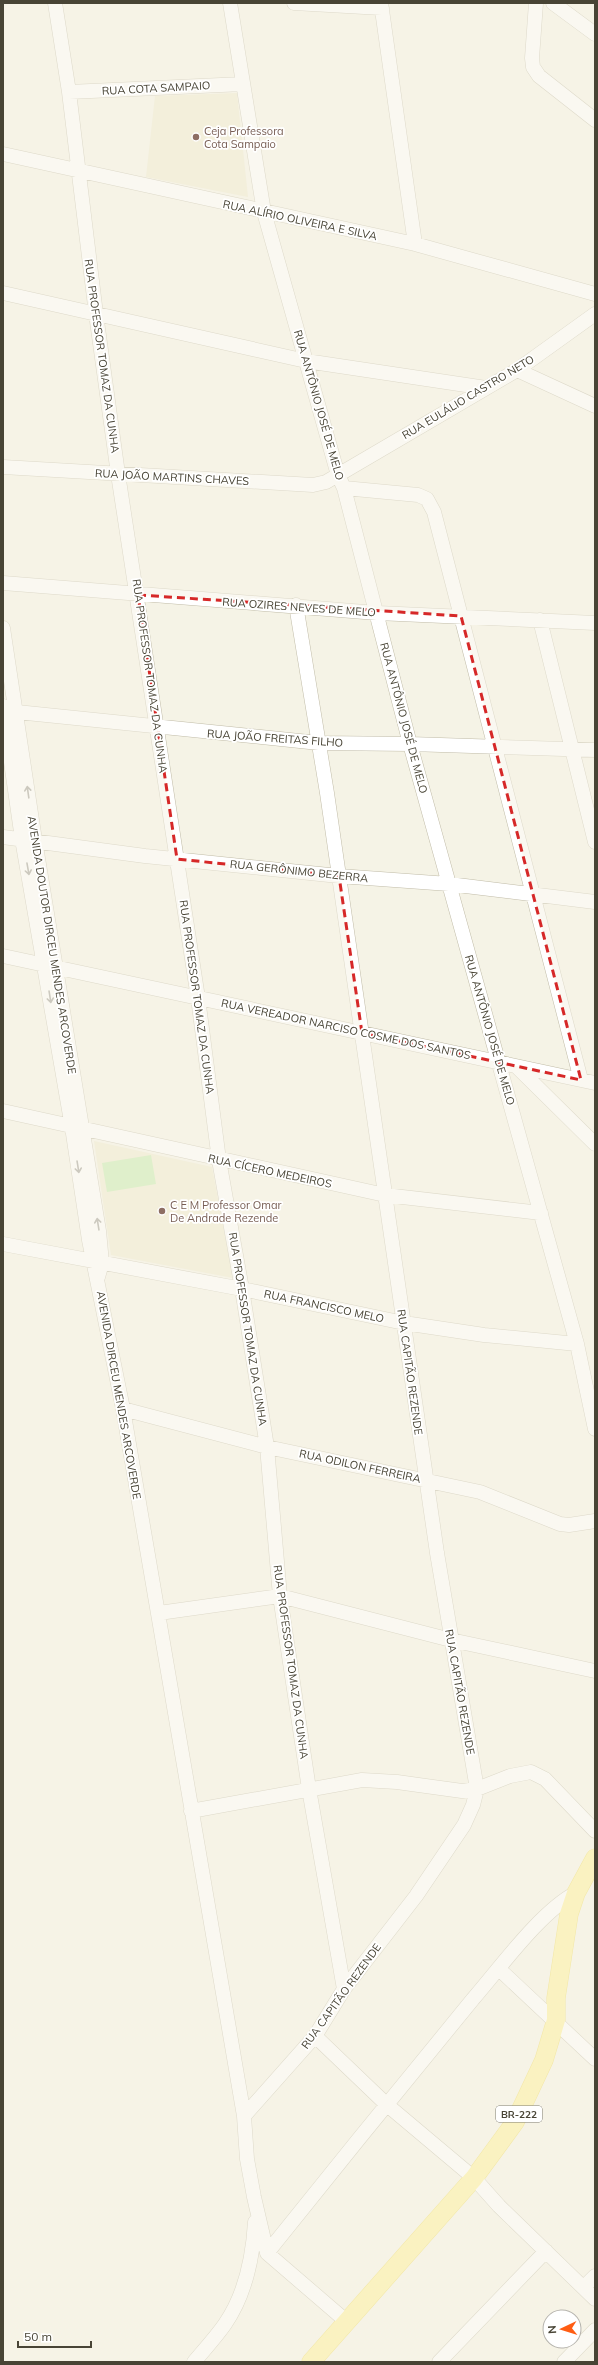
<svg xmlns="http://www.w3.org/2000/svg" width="598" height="2365" font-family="Mulish,sans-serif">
<rect width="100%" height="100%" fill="#f5f3e6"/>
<!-- education -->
<path fill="#efebcf" d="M237,93L248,197L146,177L155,96Z
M94,1141L212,1167L233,1278L111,1255Z"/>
<!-- green -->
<path fill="#c4ecab" d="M151,1155L156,1184L107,1192L102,1163Z"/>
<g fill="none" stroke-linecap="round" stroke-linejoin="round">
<defs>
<path id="minor" d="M55,3L69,92L96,314L118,474L198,998L219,1160L242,1289L267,1447L280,1596L309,1789L344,1989
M230,3L264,212L338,475L344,488L410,744L577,1344L595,1429
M294,3L382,8
M381,3L415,244
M536,3L532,58L533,67L539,76L595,120
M553,3L595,34
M69,92L243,84
M3,154L415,244L595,294
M3,293L306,361L486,388
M517,370L595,406
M3,467L313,485L326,482L517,370L595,314
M344,488L418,495L427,499L434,512L581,1080
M3,583L377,613L595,623
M540,620L595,842
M3,628L35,840L99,1231L102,1263L98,1277
M3,706L22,839L72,1127L89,1240L123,1409L244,2116L247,2159L254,2197L267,2253L346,2321
M7,711L319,743L410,744L595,750
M3,837L145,856L339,876L449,884L595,902
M3,956L595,1083
M517,1067L595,1144
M3,1111L385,1195L541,1213
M3,1244L242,1289L404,1323L484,1335L577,1344
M123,1409L267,1447L480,1492L560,1524L569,1525L595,1521
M159,1613L280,1596L451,1640L595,1671
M191,1811L362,1780L397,1782L462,1791L477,1789L510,1776L531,1772L545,1779L595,1831
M499,1969L595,2059
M315,2036L386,2104L474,2178L499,2206L595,2299
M244,2116L315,2036L344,1989L416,1896L464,1825L473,1805L477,1789L437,1553L327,793L296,605
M267,2253C335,2168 404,2083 473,1999C500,1968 541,1911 576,1893
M584,2287L595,2276
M194,2362C204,2350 216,2337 225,2324C245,2295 253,2256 255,2222
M439,2362L546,2251
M564,2362L595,2330"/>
<path id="major" d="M311,2362L474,2178L515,2122L544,2060L556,2020V1998L569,1914L576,1893L595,1858"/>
</defs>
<!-- minor casing -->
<use href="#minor" stroke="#c1bca8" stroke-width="15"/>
<!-- major casing -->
<use href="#major" stroke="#eeda5b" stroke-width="19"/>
<!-- minor -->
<use href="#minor" stroke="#fff" stroke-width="14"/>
<!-- major -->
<use href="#major" stroke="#fff295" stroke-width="18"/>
</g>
<!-- one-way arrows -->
<defs><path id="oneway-shaft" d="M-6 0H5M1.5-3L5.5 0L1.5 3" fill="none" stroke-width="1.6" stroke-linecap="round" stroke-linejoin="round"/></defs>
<g stroke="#9a9890">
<use href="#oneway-shaft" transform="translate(28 792) rotate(-98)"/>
<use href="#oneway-shaft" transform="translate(28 869) rotate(80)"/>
<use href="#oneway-shaft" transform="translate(50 997) rotate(81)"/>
<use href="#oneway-shaft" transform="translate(78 1167) rotate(81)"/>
<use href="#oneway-shaft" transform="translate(98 1224) rotate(-99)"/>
</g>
<!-- marked area -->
<path d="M0 0H598V2365H0ZM138,595L461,616L581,1080L362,1033L339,876L177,859Z" fill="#f5f3e6" fill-opacity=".55" fill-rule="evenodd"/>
<path fill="none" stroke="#d62828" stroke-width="3" stroke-dasharray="8 5" stroke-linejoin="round" d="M138,595L461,616L581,1080L362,1033L339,876L177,859Z"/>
<!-- markers -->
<g fill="#8d6e63" stroke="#fff" stroke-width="1.5">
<circle cx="196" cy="137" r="4"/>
<circle cx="162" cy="1211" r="4"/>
</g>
<g text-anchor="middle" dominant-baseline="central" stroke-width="3.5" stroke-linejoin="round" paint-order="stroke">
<!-- shield labels -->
<rect fill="#fff" stroke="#7f7c72" stroke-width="1" x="496" y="2106" width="46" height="16" rx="3"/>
<g font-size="10" font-weight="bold" fill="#484435">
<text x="519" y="2114">BR-222</text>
</g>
<!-- street labels -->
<g font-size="11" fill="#484435" stroke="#fff">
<text transform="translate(156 88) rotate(-3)">RUA COTA SAMPAIO</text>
<text transform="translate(300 220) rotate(12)">RUA ALÍRIO OLIVEIRA E SILVA</text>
<text transform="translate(102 356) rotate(82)">RUA PROFESSOR TOMAZ DA CUNHA</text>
<text transform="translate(468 397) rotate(-31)">RUA EULÁLIO CASTRO NETO</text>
<text transform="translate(319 405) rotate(74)">RUA ANTÔNIO JOSÉ DE MELO</text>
<text transform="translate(172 477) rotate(3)">RUA JOÃO MARTINS CHAVES</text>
<text transform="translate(299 607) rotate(4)">RUA OZIRES NEVES DE MELO</text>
<text transform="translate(150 676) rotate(82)">RUA PROFESSOR TOMAZ DA CUNHA</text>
<text transform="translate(404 718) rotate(75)">RUA ANTÔNIO JOSÉ DE MELO</text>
<text transform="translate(275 738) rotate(4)">RUA JOÃO FREITAS FILHO</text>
<text transform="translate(299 871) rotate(6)">RUA GERÔNIMO BEZERRA</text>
<text transform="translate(52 945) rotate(81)">AVENIDA DOUTOR DIRCEU MENDES ARCOVERDE</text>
<text transform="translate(197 997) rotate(82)">RUA PROFESSOR TOMAZ DA CUNHA</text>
<text transform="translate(346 1029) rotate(12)">RUA VEREADOR NARCISO COSME DOS SANTOS</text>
<text transform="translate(490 1030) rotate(74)">RUA ANTÔNIO JOSÉ DE MELO</text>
<text transform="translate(270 1171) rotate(12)">RUA CÍCERO MEDEIROS</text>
<text transform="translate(324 1306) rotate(12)">RUA FRANCISCO MELO</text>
<text transform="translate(248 1329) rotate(81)">RUA PROFESSOR TOMAZ DA CUNHA</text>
<text transform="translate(410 1372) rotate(82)">RUA CAPITÃO REZENDE</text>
<text transform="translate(119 1395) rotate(80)">AVENIDA DIRCEU MENDES ARCOVERDE</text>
<text transform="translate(360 1466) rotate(12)">RUA ODILON FERREIRA</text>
<text transform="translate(291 1662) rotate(82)">RUA PROFESSOR TOMAZ DA CUNHA</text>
<text transform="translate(460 1692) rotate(80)">RUA CAPITÃO REZENDE</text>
<text transform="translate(341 1996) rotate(-54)">RUA CAPITÃO REZENDE</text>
</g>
<!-- education labels -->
<g font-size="11" fill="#785e54" stroke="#fff" text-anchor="start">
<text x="204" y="131">Ceja Professora<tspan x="204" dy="13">Cota Sampaio</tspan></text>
<text x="170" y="1205">C E M Professor Omar<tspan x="170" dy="13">De Andrade Rezende</tspan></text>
</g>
</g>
<!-- border -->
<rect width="598" height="2365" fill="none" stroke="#484435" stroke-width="8"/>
<!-- north arrow -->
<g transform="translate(562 2329) rotate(266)"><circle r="19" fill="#ffffff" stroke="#b6b4ae"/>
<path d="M0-3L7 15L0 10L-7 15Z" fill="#ff5d13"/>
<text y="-6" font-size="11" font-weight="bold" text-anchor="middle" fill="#484435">N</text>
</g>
<!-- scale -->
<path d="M18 2341v6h73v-6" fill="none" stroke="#484435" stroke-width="2"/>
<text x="24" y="2341" font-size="12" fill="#484435" stroke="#ffffff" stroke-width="3" paint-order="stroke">50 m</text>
</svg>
